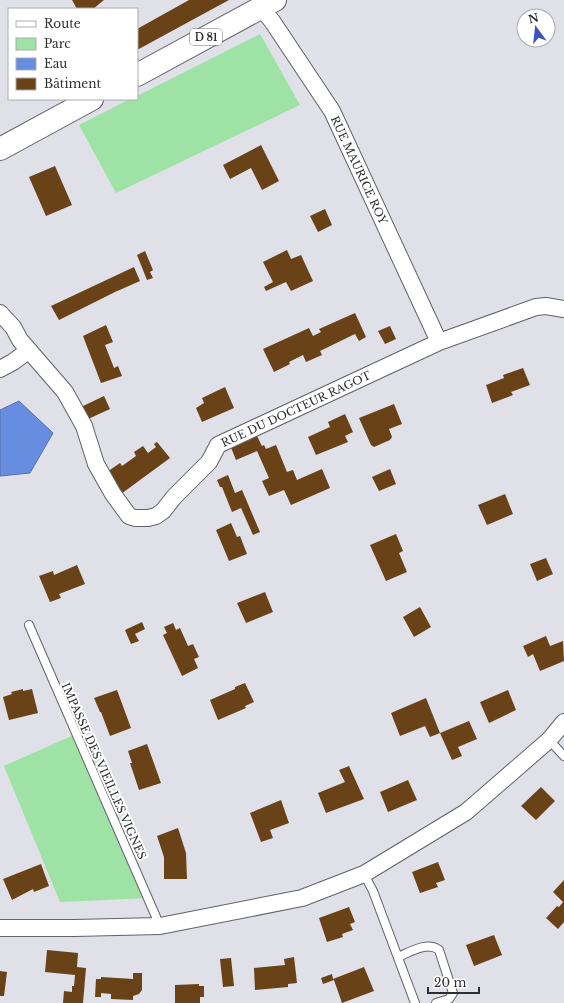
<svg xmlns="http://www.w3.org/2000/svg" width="564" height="1003" font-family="'Libre Baskerville',serif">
<rect width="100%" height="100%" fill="#dfe0e8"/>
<!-- green -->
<path fill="#9ee2a5" d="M260,34L300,105L116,193L79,125L130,99H137V96Z
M76,734L148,898L60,902L4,766Z"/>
<!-- water -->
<path fill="#668ddf" stroke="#5570ab" d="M19,401L53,433L30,473L0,476V410Z"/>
<!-- building -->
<path fill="#694218" d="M72,0H104L93,9H77Z
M189,0H229L137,50V29Z
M261,145L279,181L262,190L251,168L230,179L223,165Z
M55,166L72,205L46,216L29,177Z
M325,209L332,225L318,232L310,216Z
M287,250L291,259L301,255L313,281L291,291L286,282L266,291L264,287L273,282L263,262Z
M145,251L153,270L150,272L153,278L147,280L137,255Z
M134,267L140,281L115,292L59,320L51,306Z
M355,313L366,337L359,341L355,334L320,351L322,355L306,362L303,355L289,362L290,364L274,372L263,349L309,328L313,336L321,332L319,329Z
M106,325L113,342L105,345L114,368L118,366L122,376L101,383L83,336Z
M390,326L396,339L385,344L378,331Z
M523,368L530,385L511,392L513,395L492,403L486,385L504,378L503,375Z
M225,387L234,408L202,422L196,408L204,403L202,398Z
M104,396L110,409L88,419L81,407Z
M394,404L402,424L389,429L392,437L390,440L374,447L371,445L359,418Z
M345,414L353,432L345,436L348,442L316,455L308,437L330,427L328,422Z
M256,434L262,446L264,445L266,449L276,445L287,472L293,470L297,480L322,469L330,488L291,505L284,490L269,496L262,481L269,478L257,451L236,460L230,445Z
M157,442L170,458L121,494L107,472L120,463L122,466L136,456L134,452L143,446L148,453L156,447L154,444Z
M390,469L396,484L379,491L372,477Z
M228,475L235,493L242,490L260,532L253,535L241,508L232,512L222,487H220L217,480Z
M505,494L513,514L487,525L478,505Z
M231,523L237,537L240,536L247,554L229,561L216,530Z
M396,534L403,551L399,553L407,572L386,581L370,545Z
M546,558L553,574L537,581L530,564Z
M77,565L85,584L59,594L61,598L50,602L39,576L53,571L54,575Z
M265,592L273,612L246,623L237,603Z
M420,607L431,627L414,637L403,617Z
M142,622L145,629L135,634L139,641L131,644L125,630Z
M173,623L176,630L180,628L188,646L193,644L199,657L194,659L198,668L182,676L163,635L167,633L164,627Z
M546,636L550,646L563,641L564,661L540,671L533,654L528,657L523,646Z
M245,683L254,702L245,706L246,708L218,720L210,700L235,689V687Z
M23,689V691L32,689L38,713L9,720L3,697L12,694L11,692Z
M117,690L131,728L110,736L101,712H100L94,698Z
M508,690L516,710L489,723L480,702Z
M426,698L440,733L430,737L425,726L400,736L391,713Z
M469,721L477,739L458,747L462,756L452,760L440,733Z
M147,744L161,783L139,790L130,763H132L128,751Z
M349,766L364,799L326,813L318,793L345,782L339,770Z
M408,780L417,800L388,812L380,792Z
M541,787L555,801L536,820L521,806Z
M281,800L289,823L270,830L273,838L261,842L250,813Z
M178,828L186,853L187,879H164V857L157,836Z
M438,862L445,880L436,883L438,887L420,893L412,872Z
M41,864L49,886L34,892L33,889L12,900L3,879Z
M564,880V922L558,929L546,918L557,906L559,907L563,902L553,892Z
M349,907L355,922L350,924L353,930L342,934L343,937L327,942L319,918Z
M494,935L502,955L474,966L466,945Z
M47,950L78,953L77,967L86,968L83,1003H63L64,991L72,992V986H74L75,975L45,972Z
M294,957L297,983L288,984V987L255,990L254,968L285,965L284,959Z
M231,958L234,986L223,987L220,959Z
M364,967L374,991L342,1003L334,980L323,984L321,978L332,974L333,979Z
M0,971L7,972L4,996H0Z
M133,973H142V990L139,994L133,996V1000L111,999V994L101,993V997H95L96,979H101V977L133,979Z
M199,984V986H204V997H200V1003H175V985Z"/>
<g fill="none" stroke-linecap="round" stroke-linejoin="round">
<defs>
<path id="service" d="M29,625L160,926
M549,740L564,756
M364,874L373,891L415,1003
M398,957C410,952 427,941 439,950L453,993L449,999L436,1003"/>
<path id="minor" d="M261,8L272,21L332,111L439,342
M0,313L13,327L20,340L65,392L84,426L96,464L113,494L129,516L135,518H148L156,516L163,511L174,497L209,462L218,445L439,342L536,307L546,306L564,309
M0,369L13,362L29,350
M0,928H74L160,926L302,898L364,874L466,812L549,740L564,722"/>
<path id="primary" d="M137,75L275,0
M0,149L92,99"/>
</defs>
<!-- service casing -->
<use href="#service" stroke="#616168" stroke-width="10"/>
<!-- minor casing -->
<use href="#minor" stroke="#616168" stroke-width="18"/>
<!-- primary casing -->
<use href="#primary" stroke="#616168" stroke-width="24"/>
<!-- service -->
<use href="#service" stroke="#fff" stroke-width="8"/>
<!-- minor -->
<use href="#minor" stroke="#fff" stroke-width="16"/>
<!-- primary -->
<use href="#primary" stroke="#fff" stroke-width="22"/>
</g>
<g text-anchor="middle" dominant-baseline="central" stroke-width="4" stroke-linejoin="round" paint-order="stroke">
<!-- shield labels -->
<rect fill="#fff" stroke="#6c6d6f" stroke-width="1" x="190" y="29" width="32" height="16" rx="3"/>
<g font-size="10" font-weight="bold" fill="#2d2e31">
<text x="206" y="37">D 81</text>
</g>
<!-- street labels -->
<g font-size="11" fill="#2d2e31" stroke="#fff">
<text transform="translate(359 170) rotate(65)">RUE MAURICE ROY</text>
<text transform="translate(296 409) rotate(-25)">RUE DU DOCTEUR RAGOT</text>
<text transform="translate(104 771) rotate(66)">IMPASSE DES VIEILLES VIGNES</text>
</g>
</g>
<!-- legend -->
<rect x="8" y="8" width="130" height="92" fill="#ffffff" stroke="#ababad"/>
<rect x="16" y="21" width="20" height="6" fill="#ffffff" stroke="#ababad"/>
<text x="44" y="28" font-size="12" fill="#2d2e31">Route</text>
<rect x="16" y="38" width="20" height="12" fill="#9ee2a5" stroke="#ababad"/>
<text x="44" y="48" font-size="12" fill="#2d2e31">Parc</text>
<rect x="16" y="58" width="20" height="12" fill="#668ddf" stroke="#ababad"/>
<text x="44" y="68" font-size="12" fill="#2d2e31">Eau</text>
<rect x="16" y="78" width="20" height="12" fill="#694218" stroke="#ababad"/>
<text x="44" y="88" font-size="12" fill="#2d2e31">Bâtiment</text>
<!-- north arrow -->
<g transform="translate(536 28) rotate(345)"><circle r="19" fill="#ffffff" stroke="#ababad"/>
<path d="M0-3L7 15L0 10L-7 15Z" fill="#3c51c4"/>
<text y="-6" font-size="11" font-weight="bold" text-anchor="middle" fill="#2d2e31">N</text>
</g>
<!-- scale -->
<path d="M428 987v6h51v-6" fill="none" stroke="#2d2e31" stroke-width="2"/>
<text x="434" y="987" font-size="12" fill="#2d2e31" stroke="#ffffff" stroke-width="3" paint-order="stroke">20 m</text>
</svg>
